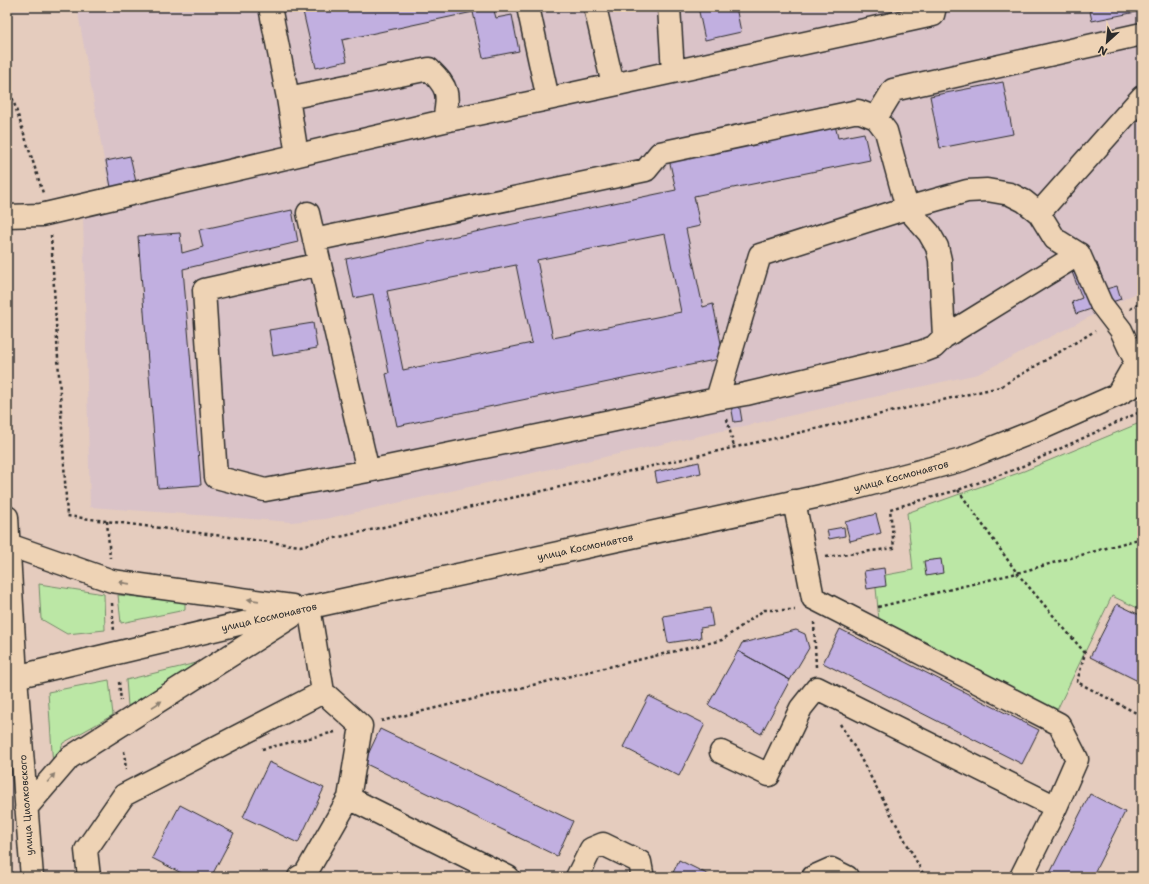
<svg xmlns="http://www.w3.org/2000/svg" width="1149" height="884" font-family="'Shantell Sans',sans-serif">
<rect width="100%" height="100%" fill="#e5ccbe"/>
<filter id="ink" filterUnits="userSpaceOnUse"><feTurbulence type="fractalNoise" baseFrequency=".025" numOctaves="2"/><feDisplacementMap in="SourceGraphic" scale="8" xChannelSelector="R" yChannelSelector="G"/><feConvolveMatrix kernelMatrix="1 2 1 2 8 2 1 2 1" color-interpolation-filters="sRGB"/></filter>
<g filter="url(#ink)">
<!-- built -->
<path fill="#dac3c8" d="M77,7H1142V290L978,374L325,519L291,522L90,507L83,216L113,211Z"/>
<!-- green -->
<path fill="#bbe7a5" stroke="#738968" d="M1142,422V610L1112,596L1056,712L879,620L875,577L913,570L907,513L1024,471Z
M39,584L104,594L105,630L67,634L41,619Z
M118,595L185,602V610L121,623Z
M213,659L209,665L128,706L126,680Z
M109,680L113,715L63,743L53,767L48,692Z"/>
<!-- building -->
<path fill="#c1afe0" stroke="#2b2b2b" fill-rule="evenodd" d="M302,7H493L496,18L512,15L519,51L483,58L473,12L342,40L347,61L316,68Z
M698,7H736L741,32L705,40Z
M1089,7H1134L1136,12L1092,21Z
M1003,82L1013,134L940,148L930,96Z
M835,125L838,138L864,133L870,160L694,196L700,226L686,229L703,307L713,304L724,358L397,426L386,374L389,373L373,294L354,298L346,259L676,190L669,159ZM665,234L681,312L553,338L537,260ZM516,265L532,343L403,370L387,291Z
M130,156L136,182L111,187L106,161Z
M292,210L298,242L183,269L201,485L158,488L138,236L180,233L182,253L203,247L199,230Z
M1097,263L1106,289L1117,286L1121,299L1076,314L1072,302L1082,298L1072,272Z
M313,323L317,348L273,356L269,330Z
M739,403L742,421L734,422L731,405Z
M699,462L701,473L657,483L655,472Z
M876,514L881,533L850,541L845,522Z
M844,527L845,536L829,539L827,530Z
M941,559L943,573L926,576L924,561Z
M884,568L886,586L867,589L864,571Z
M1117,604L1142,616V683L1090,657Z
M710,608L713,626L700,628L701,638L668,643L663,616Z
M840,629L1039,730L1022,764L823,663Z
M796,630L805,634L809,648L790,680L738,651L742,643Z
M738,651L790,680L761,734L708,705Z
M649,696L705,724L679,776L623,747Z
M380,729L573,821L557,856L364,763Z
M269,762L324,788L298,843L243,817Z
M1090,794L1125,812L1092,877H1048Z
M180,805L234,833L211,877H189L152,858Z
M679,860L711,876V877H671Z"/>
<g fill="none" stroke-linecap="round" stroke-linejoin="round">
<defs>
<path id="minor" d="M270,7L288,98
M595,7L613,85L933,15L935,7
M669,7L673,72
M548,99L613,85
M876,118L893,90L1142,34
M297,155L288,98L429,69C449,88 449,94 444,121
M308,213L368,471L717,399L760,255L907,208L967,191L987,190L1010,194L1024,201L1039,213L1055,239L1079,254L1101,304L1121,330L1136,362L1117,395
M1039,213L1142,97
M7,216L41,215L444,121L548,99L528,7
M314,240L646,170L660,153L858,111L876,118L886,131L907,208L929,233L937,247L940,260L944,337L934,347L921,352L746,394L717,399
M320,264L204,290L216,477L265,490L368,471
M944,337L1079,254
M794,501L813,598L1059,724L1077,759L1056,807
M721,752L769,775L801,708L817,688L1056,807L1021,877
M349,798L508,877
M89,877L86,850L124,795L323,692
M299,877L306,873L349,798L361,726L323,692L309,607
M577,877L591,849L603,844L640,862L642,873L641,877
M813,877L831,869L847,877"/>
<path id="major" d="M7,517L16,677L32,877
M9,545L112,581L292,606
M7,679L306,608L852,489L962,460L1040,429L1117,395L1142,381
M26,808L69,758L291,617"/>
</defs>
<!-- minor casing -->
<use href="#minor" stroke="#2b2b2b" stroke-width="25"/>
<!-- major casing -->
<use href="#major" stroke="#2b2b2b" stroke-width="25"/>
<!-- path -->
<path stroke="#2b2b2b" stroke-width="2.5" stroke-dasharray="3 3" stroke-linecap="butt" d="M7,81L43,193
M51,235L67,516L300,546L1000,387L1095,331
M1130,309L1142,302
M727,419L734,447
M958,490L1017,573L1085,653L1077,682L1142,716
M107,521L110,558
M826,557L894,548L890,509L958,490L1016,469L1142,411
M112,603L114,632
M878,607L1017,573L1142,538
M814,622L816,667
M119,682L121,701
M381,721L722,640L764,610H795
M840,724L855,748L925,877
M262,749L335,732
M124,751L126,770"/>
<!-- minor -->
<use href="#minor" stroke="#eed3b5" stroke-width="22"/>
<!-- major -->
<use href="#major" stroke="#eed3b5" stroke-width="22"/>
</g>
<!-- one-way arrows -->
<defs><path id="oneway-solid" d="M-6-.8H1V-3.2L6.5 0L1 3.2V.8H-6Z"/></defs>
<g fill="#8c7f70">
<use href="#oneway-solid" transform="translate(124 583) rotate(-172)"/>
<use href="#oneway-solid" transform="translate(253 600) rotate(-172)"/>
<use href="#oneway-solid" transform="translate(157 704) rotate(-33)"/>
<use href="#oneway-solid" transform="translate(51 778) rotate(-49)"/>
</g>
</g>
<g text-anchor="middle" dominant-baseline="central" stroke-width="3" stroke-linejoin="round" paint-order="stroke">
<!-- street labels -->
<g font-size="10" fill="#2b2b2b" stroke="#eed3b5">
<text transform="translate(901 476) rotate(-15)">улица Космонавтов</text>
<text transform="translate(585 547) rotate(-12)">улица Космонавтов</text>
<text transform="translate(269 617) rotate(-13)">улица Космонавтов</text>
<text transform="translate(26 805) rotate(-94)">улица Циолковского</text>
</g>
</g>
<!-- margin -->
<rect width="1149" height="884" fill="none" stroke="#eed3b5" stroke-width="24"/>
<rect x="12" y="12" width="1125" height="860" fill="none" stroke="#2b2b2b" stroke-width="1.5" filter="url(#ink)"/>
<!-- north arrow -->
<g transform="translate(1107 42) rotate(207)" stroke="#eed3b5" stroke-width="3" paint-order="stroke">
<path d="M0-3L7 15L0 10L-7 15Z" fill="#2b2b2b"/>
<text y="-6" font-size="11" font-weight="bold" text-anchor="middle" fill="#2b2b2b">N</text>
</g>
</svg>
